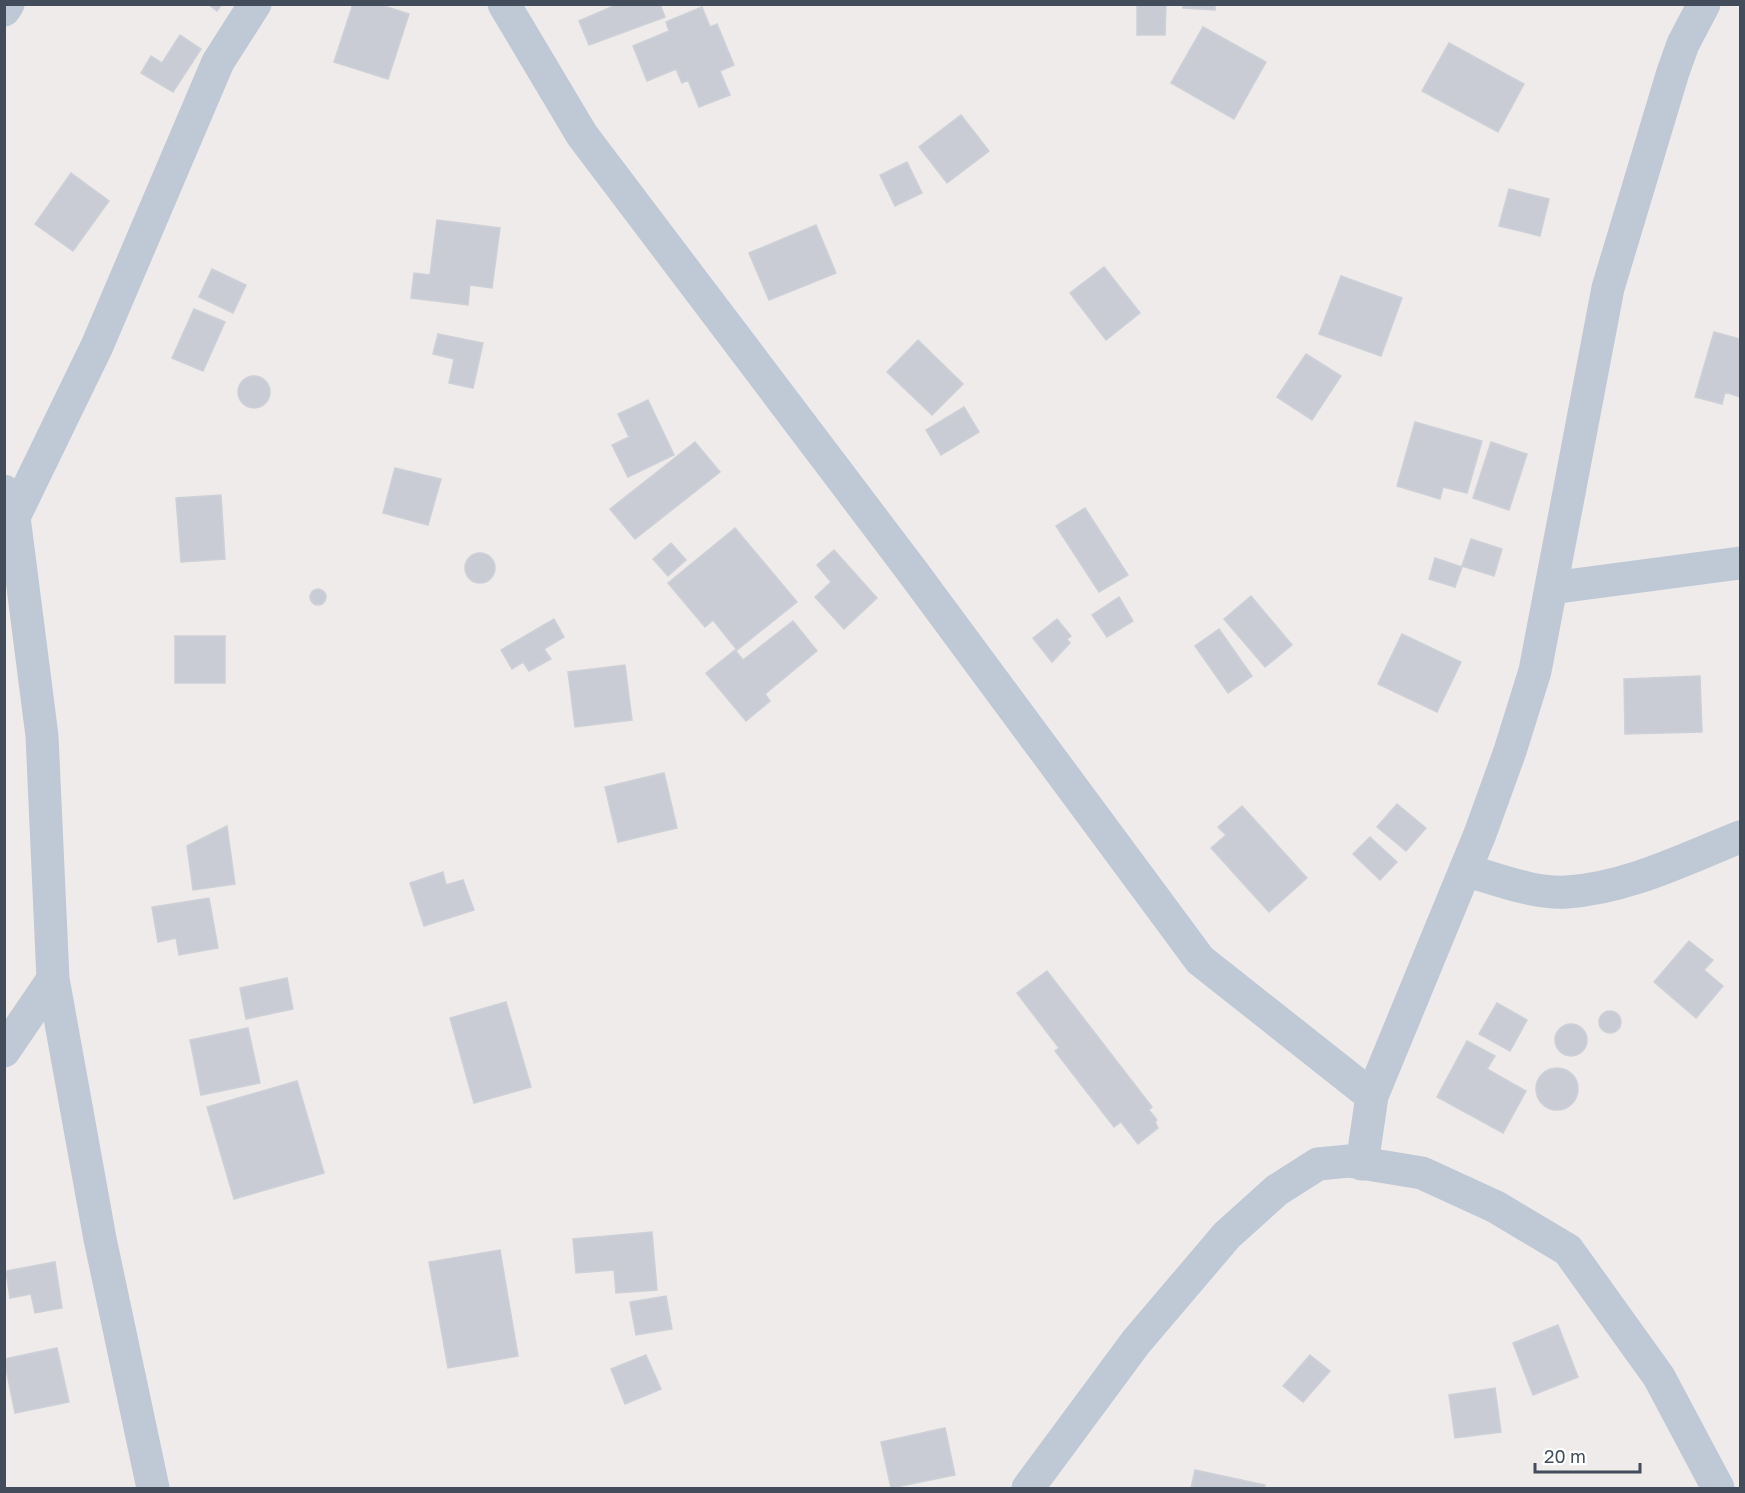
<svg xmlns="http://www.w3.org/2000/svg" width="1745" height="1493" font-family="'Golos Text',sans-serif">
<rect width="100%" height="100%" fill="#eeebea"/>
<!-- building -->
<path fill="#c9ccd4" stroke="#ced0d8" stroke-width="1.5" d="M208,4H222L217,11Z
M353,4H378L409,14L388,79L334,62Z
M618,4H660L665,17L589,45L579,21Z
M1137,4H1166L1165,35H1137Z
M1183,4H1215V10L1183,8Z
M702,7L710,27L717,24L734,65L720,71L730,95L699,107L688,80L682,83L676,69L647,81L633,46L669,31L666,22Z
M1203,27L1266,62L1234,119L1171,83Z
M180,35L201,49L173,92L141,73L151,56L162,63Z
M1449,43L1524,84L1498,132L1422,91Z
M961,115L989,151L947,183L919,147Z
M907,162L922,193L895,206L880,175Z
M71,173L109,201L73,251L35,224Z
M1509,189L1549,199L1540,236L1499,226Z
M437,220L500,228L492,288L470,285L468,305L411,298L414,273L430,275Z
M816,225L836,273L769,300L749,253Z
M1104,267L1140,313L1106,340L1070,293Z
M212,269L246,285L233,313L199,297Z
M1341,276L1402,298L1381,356L1319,334Z
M194,309L225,322L203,371L172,358Z
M1714,332L1740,339V397L1725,392L1722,404L1695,397Z
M438,334L483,343L473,388L449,383L454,359L433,354Z
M918,340L963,384L932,415L887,372Z
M1306,354L1341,376L1312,420L1277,397Z
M238 392a16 16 0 1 1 32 0a16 16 0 1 1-32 0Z
M648,400L674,455L628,477L612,445L629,437L618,414Z
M964,407L979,432L941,455L926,430Z
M1415,422L1482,441L1467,493L1443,487L1440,499L1397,486Z
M695,442L720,472L635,539L610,509Z
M1491,442L1527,454L1509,510L1473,498Z
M395,468L441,479L428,525L383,513Z
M221,495L225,559L181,562L176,498Z
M1085,508L1128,575L1099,592L1056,526Z
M735,528L797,602L737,650L713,620L705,627L668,583Z
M1471,539L1502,549L1494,576L1462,566Z
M671,543L686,560L668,576L653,559Z
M834,550L877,598L844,629L815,597L831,582L817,565Z
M465 568a15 15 0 1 1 30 0a15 15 0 1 1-30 0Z
M1435,558L1462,567L1455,587L1429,579Z
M310 597a8 8 0 1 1 16 0a8 8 0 1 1-16 0Z
M1251,596L1292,645L1265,667L1224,619Z
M1119,597L1133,621L1107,637L1092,615Z
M554,619L564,637L544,649L551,659L529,671L523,662L512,669L501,650Z
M1057,619L1071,636L1067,639L1070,643L1052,662L1033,638Z
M793,621L817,651L765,694L770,701L746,721L706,673L735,650L743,660Z
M1219,629L1252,676L1228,693L1195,646Z
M1402,634L1461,662L1437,712L1378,684Z
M175,636H225V683H175Z
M625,665L632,720L575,727L568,672Z
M1700,676L1702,732L1625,734L1624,679Z
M664,773L677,828L618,842L605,787Z
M1397,804L1426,828L1406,851L1377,827Z
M1242,806L1307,878L1269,912L1211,848L1226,835L1218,827Z
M227,826L235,884L193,890L187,846Z
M1370,837L1397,862L1380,880L1353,854Z
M443,872L446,885L463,880L474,910L424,926L410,883Z
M209,898L218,948L179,955L176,938L158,942L152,907Z
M1689,941L1713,960L1704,970L1723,986L1696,1018L1654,982Z
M1047,971L1152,1107L1149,1110L1157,1120L1155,1122L1158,1128L1138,1144L1121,1122L1114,1127L1055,1051L1059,1048L1017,993Z
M287,978L293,1009L246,1019L240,988Z
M506,1002L531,1087L474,1103L450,1018Z
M1497,1003L1527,1020L1510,1051L1479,1034Z
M1599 1022a11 11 0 1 1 22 0a11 11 0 1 1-22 0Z
M1555 1040a16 16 0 1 1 32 0a16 16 0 1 1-32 0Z
M248,1028L260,1083L201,1095L190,1040Z
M1467,1041L1495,1056L1487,1069L1526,1091L1503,1133L1437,1097Z
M1536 1089a21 21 0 1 1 42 0a21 21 0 1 1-42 0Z
M297,1081L324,1173L234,1199L207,1107Z
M652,1232L657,1290L616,1293L614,1270L576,1273L573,1239Z
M500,1250L518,1356L448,1368L429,1262Z
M55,1262L62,1308L35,1313L31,1294L10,1298L6,1271Z
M666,1296L672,1329L636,1335L630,1302Z
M1558,1325L1578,1377L1533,1395L1513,1343Z
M57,1348L69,1402L15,1413L4,1359Z
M646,1355L661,1389L625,1404L611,1369Z
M1310,1355L1330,1371L1303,1402L1283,1386Z
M1495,1388L1501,1432L1455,1438L1449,1395Z
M945,1428L955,1475L891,1488L881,1442Z
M1195,1470L1265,1485L1264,1488H1191Z"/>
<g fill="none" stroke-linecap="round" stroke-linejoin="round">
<!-- minor -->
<path stroke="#bfc8d5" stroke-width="33" d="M504,4L582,135L912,571L1200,960L1372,1096
M4,10L8,4
M4,491L14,517L42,736L53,979L100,1239L153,1488
M4,521L14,517L97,346L218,62L255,4
M1551,588L1740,563
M1465,870C1497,879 1533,894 1567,892C1628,888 1684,859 1740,837
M4,1051L53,979
M1362,1164L1372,1096L1480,834L1510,751L1535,671L1608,288L1673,72L1683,44L1704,4
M1028,1488L1136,1342L1227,1235L1277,1190L1318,1164L1349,1161L1422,1173L1496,1207L1568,1250L1659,1377L1718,1488"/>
</g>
<!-- border -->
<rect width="1745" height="1493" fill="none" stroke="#424c5a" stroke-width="12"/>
<!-- scale -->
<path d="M1535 1463v9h105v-9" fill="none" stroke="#424c5a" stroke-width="3"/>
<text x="1544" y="1463" font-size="18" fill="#424c5a" stroke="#ffffff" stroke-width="4.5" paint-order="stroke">20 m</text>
</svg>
